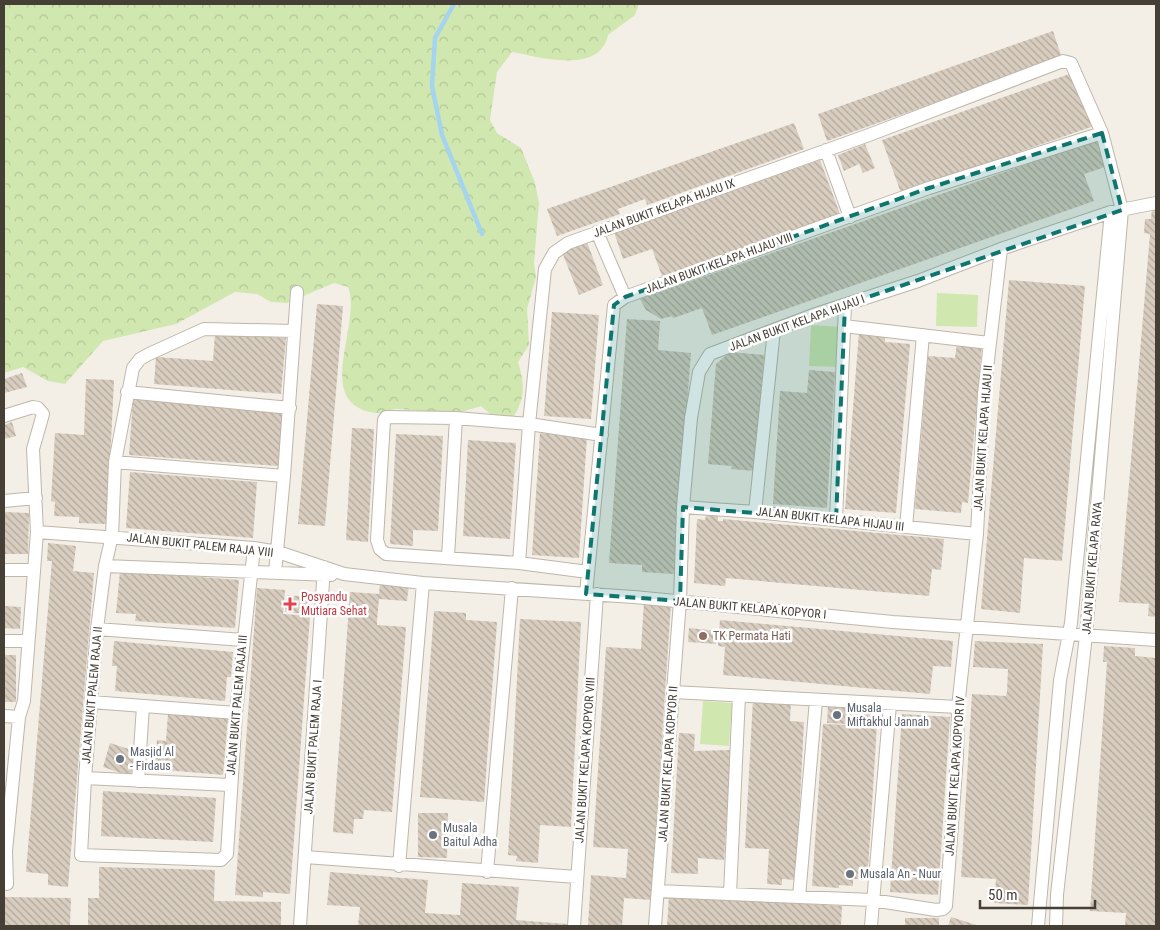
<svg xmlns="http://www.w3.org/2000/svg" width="1160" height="930" font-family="'Roboto Condensed',sans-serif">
<defs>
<pattern id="forest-crowns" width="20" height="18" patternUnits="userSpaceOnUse" patternTransform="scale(1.25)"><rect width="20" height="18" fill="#d0e7b0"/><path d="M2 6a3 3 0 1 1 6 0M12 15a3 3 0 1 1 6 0" fill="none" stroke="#b4c798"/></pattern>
<pattern id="building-back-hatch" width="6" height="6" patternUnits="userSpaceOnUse" patternTransform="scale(1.25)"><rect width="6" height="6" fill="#d8cdbf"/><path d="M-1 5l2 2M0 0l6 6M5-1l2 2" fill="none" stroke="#b1a89c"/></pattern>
</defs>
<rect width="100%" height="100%" fill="#f3efe7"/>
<!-- grass -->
<path fill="#d0e7b0" d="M937,293L978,295L977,327L936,326Z
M811,325L842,327L840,367L809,366Z
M703,701L732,703L729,746L700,744Z"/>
<!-- forest -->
<path fill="url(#forest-crowns)" d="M4,4H639L635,15L608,35C600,75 539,57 512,52L497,72L490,120L497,133L521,148L535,183L539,203L534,263L536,277L527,309L529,345L518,362C525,385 526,398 512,419L495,418L481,406C471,409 460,413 451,414C433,415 415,409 397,409C389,409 382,414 375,413C311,404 363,324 348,287L334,283L287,303L271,302L257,294L235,292L176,324L103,341L65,384L48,381L23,367L4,373Z"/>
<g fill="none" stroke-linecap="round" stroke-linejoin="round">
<!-- stream -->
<path stroke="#a4d4ef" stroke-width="4.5" d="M454,4L435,38L432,86L442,135L482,234"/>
</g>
<!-- building -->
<path fill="url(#building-back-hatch)" d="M1053,31L1062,58L827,141L818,114Z
M1075,72L1094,126L901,193L882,140Z
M794,123L804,149L647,205L645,199L618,209L620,214L557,236L547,209Z
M1096,140L1105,167L1084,174L1094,201L712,335L702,308L673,318L672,316L661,319L646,310L640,299Z
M865,144L875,168L863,173L859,164L844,171L838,155Z
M820,160L840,214L662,276L652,249L623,259L614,232Z
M1152,209H1156V617L1148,616L1149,604L1119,602L1150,234L1144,233L1145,219H1151Z
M587,242L603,285L579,295L562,252Z
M1009,280L1085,286L1062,561L1024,558L1020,613L981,609Z
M317,304L343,306L325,526L298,524Z
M552,312L599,315L591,419L544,416Z
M627,319L660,321L658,350L691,353L674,574L642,572V565L609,563Z
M859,332L885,334V342L910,344L896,513L845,509Z
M215,333L286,338L281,394L154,384L156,357L213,361Z
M957,343L982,345L968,503L962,502L961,513L915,509L928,356L955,358Z
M730,352L764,355L755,471L731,469L732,466L708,464L716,364Z
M809,370L835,372L827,508L773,504L780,391L807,393Z
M22,373L27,387L4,393V379Z
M86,379L114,380L107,524L79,523V517L54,516L55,502L51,501L55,433L84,435Z
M133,399L283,411L279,466L129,455Z
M12,422L16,436L4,439V425Z
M352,428L374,429L368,542L346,540Z
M540,433L587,436L579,558L532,555Z
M396,434L443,436L438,531L413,530V546L390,544Z
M468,440L516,443L510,539L463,536Z
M130,472L257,482L253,538L126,528Z
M4,512L29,513L28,554H4Z
M706,515L718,516V521H723V519L944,539L941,570L932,569L929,596L726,578L725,586L694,583L697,519L705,520Z
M48,543L76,546L73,571L94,573L68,887L48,885V874L26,872L52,561H47Z
M120,571L239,580L235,628L135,621L136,614L116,613Z
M380,582L409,584L407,601L379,599L377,621V625L406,627L392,812L364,810L363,819H354L353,834L333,832L350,592L379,594Z
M257,588L285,590L283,614L310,616L290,894L263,892V897L235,895Z
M287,595L309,597L308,614L285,612Z
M644,602L671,604L651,900L624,898L622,926H588L591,875L626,878L628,849L593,847L606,647L641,649Z
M4,606L21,607L20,629L4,628Z
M434,611L466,613V620L497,622L484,802L420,797Z
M520,619L581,622L571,827L540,825L538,863L516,861L517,856L508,855Z
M720,620L953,641L951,667L933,666L930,694L723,675L725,647L718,646Z
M689,628L718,631L716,644L688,642Z
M114,641L233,652L231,677H227L225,701L115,691L117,666H112Z
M975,641L1043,644L1028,905L994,903L996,879L961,877L972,694L1006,696L1007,692L1008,669L973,667Z
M1104,646L1135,648V656L1156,658V926H1125L1126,913L1090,911L1107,662H1103Z
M4,655H16V702H4Z
M753,699L791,701L790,721L804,722L796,880L782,879V885L767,884L769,849L745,848Z
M850,705L878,707L868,870H861L860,879H853V886L839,885V888L812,886L823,724L849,725Z
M828,706L847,707L846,724L827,723Z
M168,713L228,718L223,775L154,769L157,740L166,741Z
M902,714L950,717L938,895L890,892Z
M679,733L695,734L694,751L731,750L724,860L698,858V874L671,873Z
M110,743L138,752L130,776L103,767Z
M103,791L216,798L213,842L101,836Z
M418,813H448L447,858L418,857Z
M99,867L215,870L214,901L281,902V926H88V898H99Z
M330,872L428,880L425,913L460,915L462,883L519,887L516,920L567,924V926H358L360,907L327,905Z
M669,896L842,906L841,926H667Z
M4,897L71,898L70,926H4Z
M951,917L980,926H948Z
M905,918H939V926H905Z"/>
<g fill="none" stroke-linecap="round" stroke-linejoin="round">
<defs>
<path id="street" d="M826,150L850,217
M597,232L625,297
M844,326L989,343
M127,392L290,408
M4,416L33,407L38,408L43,414L33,449L37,532
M456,418L529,424L602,435
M115,462L284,476
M4,501L36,498
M683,507L755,512L977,534
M755,512L774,330
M836,520L845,305
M906,527L923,335
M254,548L236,713L227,854L221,860L81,855L85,778L97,629L105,566L112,536L115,462L133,368L140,359L149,354L204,329L294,331
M448,557L456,418L386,417L384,420L377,540L380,549L386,554L519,563L588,572
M519,563L529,424L545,269L554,253L568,243L869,135L1063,61L1071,63L1102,133L1122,210L1086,635L1057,895L1056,926
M105,566L331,575
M4,570H34
M275,573L284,476L297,292
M586,594L614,305L625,297L929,188L1102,133
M97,629L243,640
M4,641H28
M673,692L958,707
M91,702L236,713
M4,716L19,717
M85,778L230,785
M138,781L143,706
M305,857L577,877
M399,866L423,583
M487,872L512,588
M7,884L6,851L19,717L24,701L37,532L254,548L278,552L344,574L423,583L634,597L893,622L1156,640
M658,891L872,900L936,910L943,909L946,906L957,756L958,707L977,534L984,394L1001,249
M730,894L739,696
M799,897L816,700
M300,926L324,567
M574,926L597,594
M655,926L680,601L683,507L691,418L699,372L710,354L813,315L918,281L1001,249L1111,212L1156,203
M871,926L890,704
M1038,926L1060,680L1071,623L1111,212"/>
</defs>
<!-- street casing -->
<use href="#street" stroke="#beb6a9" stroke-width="14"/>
<!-- street -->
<use href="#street" stroke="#fff" stroke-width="12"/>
</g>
<!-- marked area -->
<path fill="#0f766e" fill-opacity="0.2" stroke="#0f766e" stroke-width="4" stroke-dasharray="10 6" stroke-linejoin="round" d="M1102,133L1122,210L845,305L836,520L683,507L680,601L586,594L614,305L625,297L929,188Z"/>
<!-- markers -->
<path fill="#e0444e" stroke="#fff" stroke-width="2" d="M287.5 596.5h5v5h5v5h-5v5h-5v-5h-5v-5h5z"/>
<circle fill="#8d6e63" stroke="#fff" stroke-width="2" cx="703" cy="636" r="5"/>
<g fill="#6b7280" stroke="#fff" stroke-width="2">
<circle cx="837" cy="715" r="5"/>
<circle cx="120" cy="759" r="5"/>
<circle cx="433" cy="835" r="5"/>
<circle cx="850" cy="874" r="5"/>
</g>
<g text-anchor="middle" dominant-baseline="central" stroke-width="5" stroke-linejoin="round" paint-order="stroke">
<!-- street labels -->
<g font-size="12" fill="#463f36" stroke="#fff">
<text transform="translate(664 208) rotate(-20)">JALAN BUKIT KELAPA HIJAU IX</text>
<text transform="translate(719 263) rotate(-20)">JALAN BUKIT KELAPA HIJAU VIII</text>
<text transform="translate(797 323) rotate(-20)">JALAN BUKIT KELAPA HIJAU I</text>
<text transform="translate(983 438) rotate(-86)">JALAN BUKIT KELAPA HIJAU II</text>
<text transform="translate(830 519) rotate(6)">JALAN BUKIT KELAPA HIJAU III</text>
<text transform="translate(200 545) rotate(6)">JALAN BUKIT PALEM RAJA VIII</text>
<text transform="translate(1092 568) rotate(-85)">JALAN BUKIT KELAPA RAYA</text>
<text transform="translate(750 608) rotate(5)">JALAN BUKIT KELAPA KOPYOR I</text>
<text transform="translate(92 695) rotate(-85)">JALAN BUKIT PALEM RAJA II</text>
<text transform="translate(237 705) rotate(-85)">JALAN BUKIT PALEM RAJA III</text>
<text transform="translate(313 747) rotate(-86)">JALAN BUKIT PALEM RAJA I</text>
<text transform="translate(585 760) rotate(-86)">JALAN BUKIT KELAPA KOPYOR VIII</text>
<text transform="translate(668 764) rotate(-86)">JALAN BUKIT KELAPA KOPYOR II</text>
<text transform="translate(955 776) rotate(-86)">JALAN BUKIT KELAPA KOPYOR IV</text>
</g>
<!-- health labels -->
<g font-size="12" fill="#be3a42" stroke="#fff" text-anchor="start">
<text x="301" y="597">Posyandu<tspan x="301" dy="14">Mutiara Sehat</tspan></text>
</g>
<!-- education labels -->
<g font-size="12" fill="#785e54" stroke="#fff" text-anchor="start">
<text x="713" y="636">TK Permata Hati</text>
</g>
<!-- worship labels -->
<g font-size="12" fill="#5b616d" stroke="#fff" text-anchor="start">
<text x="847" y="708">Musala<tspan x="847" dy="14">Miftakhul Jannah</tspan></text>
<text x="130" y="752">Masjid Al<tspan x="130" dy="14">- Firdaus</tspan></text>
<text x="443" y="828">Musala<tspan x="443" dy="14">Baitul Adha</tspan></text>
<text x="860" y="874">Musala An - Nuur</text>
</g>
</g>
<!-- border -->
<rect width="1160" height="930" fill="none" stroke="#463f36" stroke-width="10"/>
<!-- scale -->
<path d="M980 900v8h115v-8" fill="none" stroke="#463f36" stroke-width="2.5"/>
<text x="988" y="900" font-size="15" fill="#463f36" stroke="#ffffff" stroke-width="4" paint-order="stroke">50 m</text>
</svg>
